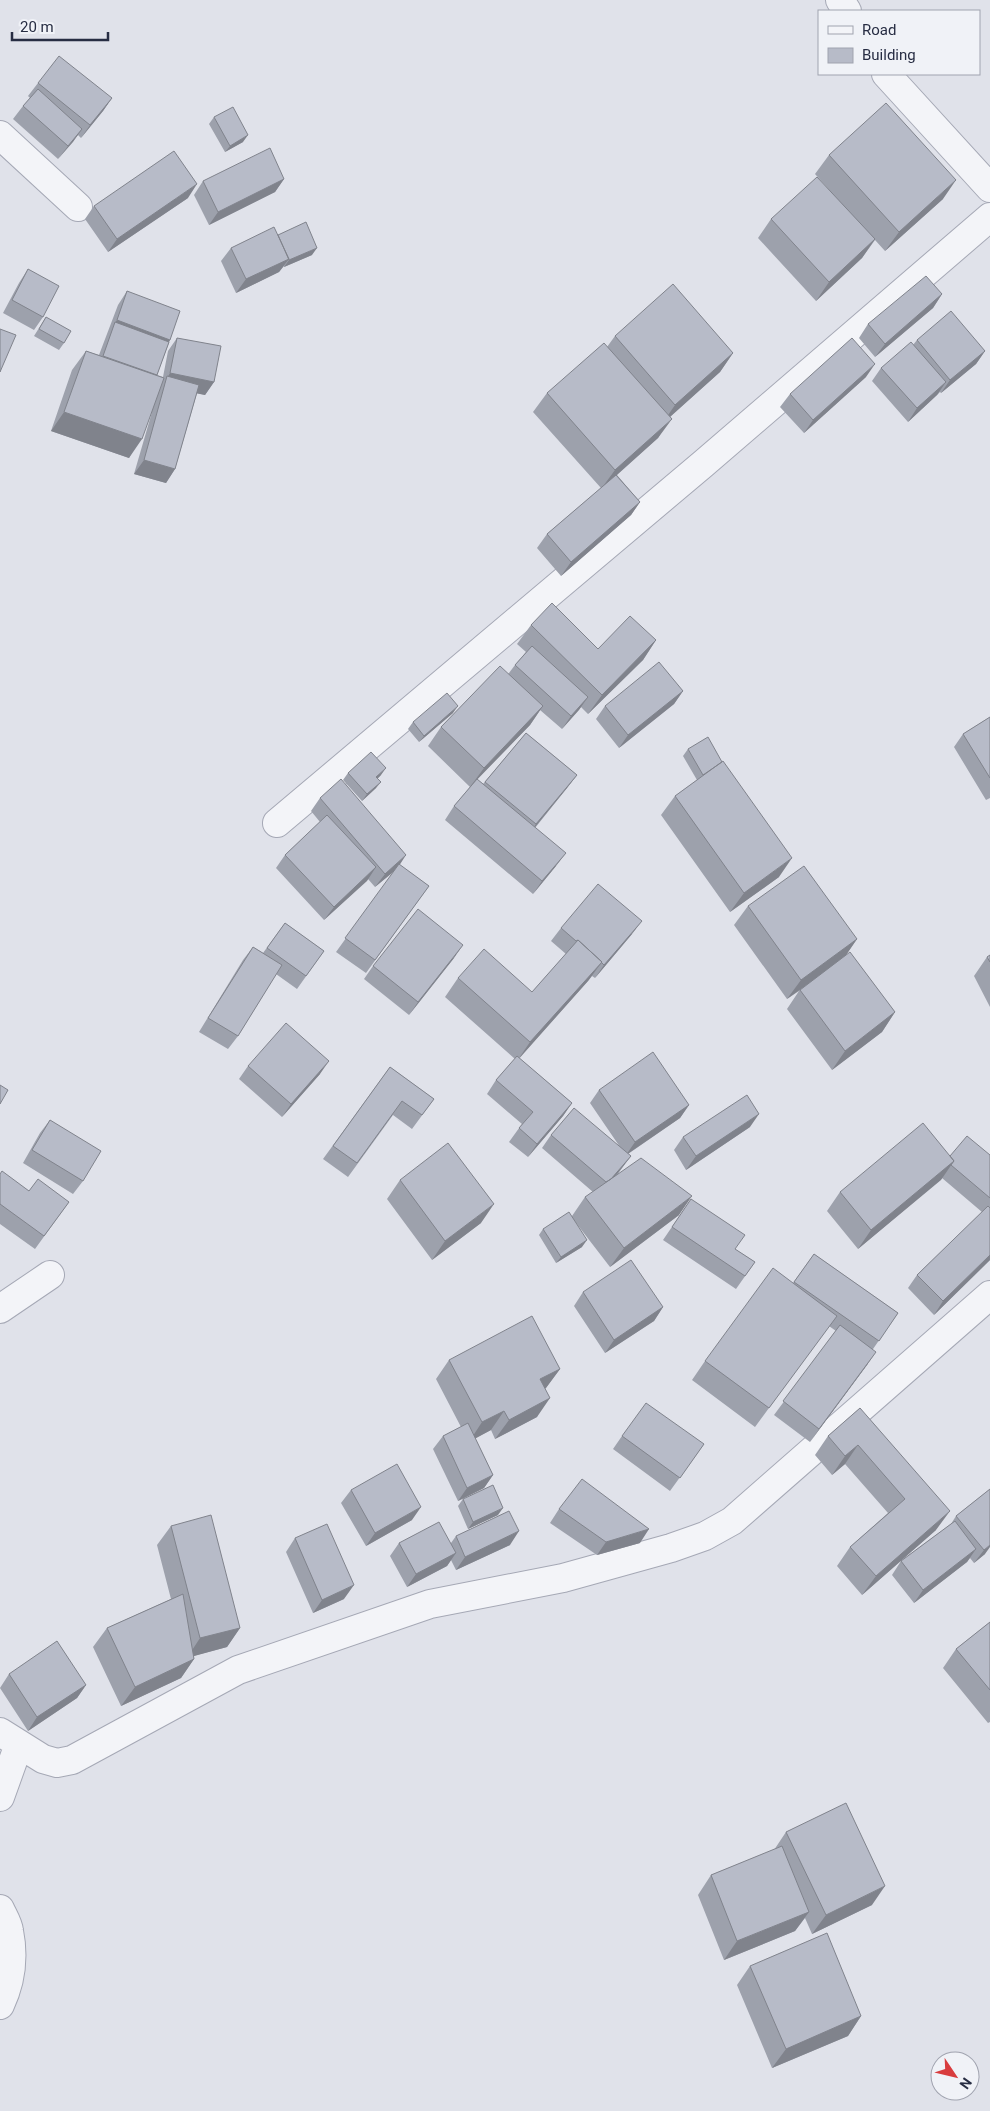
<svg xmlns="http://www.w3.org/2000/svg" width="990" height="2111" font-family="Roboto,sans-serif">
<rect width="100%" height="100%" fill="#e0e2ea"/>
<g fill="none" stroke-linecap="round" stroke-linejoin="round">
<defs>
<path id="minor" d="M840,0L847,11
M886,74L990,188
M0,135L78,207
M277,823L703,464L990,217
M0,1309L50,1275
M0,1732L43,1759L57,1763L72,1760L238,1670L430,1604L563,1578L671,1548L705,1536L732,1521L990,1295
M0,1797L19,1744
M0,1909C3,1916 8,1923 9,1931C14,1956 11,1982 0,2005"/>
</defs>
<!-- minor casing -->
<use href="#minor" stroke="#a5a8b5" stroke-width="30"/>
<!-- minor -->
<use href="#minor" stroke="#f3f4f8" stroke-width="28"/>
</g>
<!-- wall -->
<path fill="#9da1ac" d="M38,83L112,98L103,111L81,138L78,135L58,159L13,119L23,106L30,98L28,96Z
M214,117L243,142L225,152L209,124Z
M829,155L943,199L885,251L875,240L862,258L816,301L758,238L771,219L839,201L815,174Z
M284,179L275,192L209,225L194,195L203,181Z
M188,198L108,252L85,219L94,206Z
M278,236L312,255L284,267V266L279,272L236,293L221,261L231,248Z
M28,269L43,317L34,330L3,313L19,283Z
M127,291L170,340L157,375L163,377L168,351L177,338L214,382L205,395L197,393L175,469L166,483L134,474L152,412L129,458L51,431L72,370L86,351L99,355L118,305Z
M942,294L933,308L875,357L859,338L868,324Z
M46,317L64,343L59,350L34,336Z
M615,336L733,353L720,372L670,417L658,438L617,475L640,502L631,515L561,576L537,548L547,534L601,488L533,412L547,393L607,347Z
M917,340L985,351L976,364L941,393L940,392L937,395L908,422L872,381L881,368L913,345Z
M866,377L804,433L780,407L790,394Z
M531,625L598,649L656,640L643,660L588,714L581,707L562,729L540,710L530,725L477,779L483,784L526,733L577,775L567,788L535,828L556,866L533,894L445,820L454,806L470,787L428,746L441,727L509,673L515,665L526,652L517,644Z
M683,691L674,704L619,748L596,719L605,706Z
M453,713L419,742L408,729L413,722Z
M990,717V798L986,800L954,747L963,734Z
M688,749L779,877L730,912L661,815L675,796L697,780L683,756Z
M348,773L381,775L378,778L376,788L362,801L343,780Z
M320,798L399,865L429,886L366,973L336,952L395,870L375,887L368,879L324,920L276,868L285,855L320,822L311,811Z
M748,906L857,939L846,955L895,1012L882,1032L832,1070L787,1009L799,991L787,999L734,925Z
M285,923L324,951L297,989L276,974L238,1036L228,1049L199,1032L243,960L253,947L263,953Z
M561,928L632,934L595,978L592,976L588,981L519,1058L572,1103L563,1116L528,1157L509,1142L522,1124L487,1094L496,1080L515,1059L445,997L458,978L532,992L566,954L551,941Z
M990,955V1007L974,976L987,957Z
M454,958L409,1015L364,979L373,966Z
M248,1066L320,1074L282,1117L239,1079Z
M390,1067L434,1099L412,1129L393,1115L348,1177L323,1159Z
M599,1090L689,1105L680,1118L628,1154L631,1156L617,1175L679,1215L610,1267L573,1219L582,1247L556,1263L539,1235L543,1229L572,1216L585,1197L593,1192L542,1148L551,1135L620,1147L590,1103Z
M50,1120L83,1181L73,1194L23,1163L40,1133Z
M750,1127L686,1170L674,1150L683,1137Z
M990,1155V1260L934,1315L908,1288L917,1275L982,1212L942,1178L858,1249L827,1211L840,1192L950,1156Z
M0,1174L29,1191L69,1202L35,1249L0,1224Z
M400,1180L481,1223L432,1260L387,1199Z
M691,1199L735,1249L755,1262L736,1289L663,1240Z
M814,1254L898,1313L873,1349L867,1365L810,1442L774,1415L836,1331L829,1326L755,1427L692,1380L705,1361L793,1283Z
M583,1292L663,1307L654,1321L605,1353L574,1306Z
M449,1360L560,1369L545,1389L537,1417L495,1439L491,1430L475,1438L493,1475L484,1488L458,1501L433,1449L443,1436L461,1427L436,1379Z
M860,1408L936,1530L862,1595L837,1566L850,1547L888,1513L845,1464L832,1475L815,1455L828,1436Z
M622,1436L704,1444L670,1491L613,1449Z
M990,1489L985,1554L974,1563L970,1558L967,1562L914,1603L892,1575L901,1561L951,1524L956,1516Z
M351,1490L412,1520L366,1546L341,1503Z
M463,1499L498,1515L468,1529L458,1506Z
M559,1509L640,1543L597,1555L550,1523Z
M171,1526L240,1628L227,1647L193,1656L194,1659L181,1678L121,1706L93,1647L107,1628L171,1599L157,1545Z
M456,1536L510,1545L456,1570L451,1560L447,1566L407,1587L390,1556L399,1543H451Z
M295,1538L344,1599L313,1613L286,1552Z
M990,1622V1722L988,1723L943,1668L956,1649Z
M9,1674L86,1685L77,1698L28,1731L0,1688Z
M786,1832L872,1905L812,1934L805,1918L795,1931L724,1960L698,1895L711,1875L774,1850Z
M750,1966L861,2016L848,2036L772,2068L737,1985Z"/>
<!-- shaded-wall -->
<path fill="#80838c" d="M112,98L103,111L81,138L90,125Z
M82,129L73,142L58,159L68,146Z
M248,135L243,142L225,152L230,146Z
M284,179L275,192L209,225L218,212Z
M956,180L943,199L885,251L899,232Z
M197,184L188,198L108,252L117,239Z
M875,239L862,258L816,301L829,282Z
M317,248L312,255L284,267L289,260Z
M289,259L279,272L236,293L246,279Z
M942,294L933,308L875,357L885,344Z
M117,320L170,340L161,353L114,324Z
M985,351L976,364L941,393L950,380Z
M733,353L720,372L662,424L675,405Z
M875,364L866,377L804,433L813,420Z
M170,373L214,382L205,395L164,387L167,378Z
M946,382L937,395L908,422L917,408Z
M64,412L142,439L129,458L51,431Z
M672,419L658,438L601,489L615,470Z
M144,460L175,469L166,483L134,474Z
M640,502L631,515L561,576L571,562Z
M656,640L643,660L588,714L602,695Z
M683,691L674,704L619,748L628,735Z
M588,697L579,710L562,729L571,716Z
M458,706L453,713L419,742L424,736Z
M543,706L530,725L470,787L484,768Z
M386,768L381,775L372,784L376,777Z
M577,775L567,788L526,838L536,824Z
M381,782L376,788L362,801L367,794Z
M566,853L556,866L533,894L542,881Z
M406,855L397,869L375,887L385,874Z
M792,858L779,877L730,912L744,893Z
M376,867L367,881L324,920L334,907Z
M642,921L632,934L595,978L604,965Z
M857,939L844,958L787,999L801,980Z
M463,945L454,958L409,1015L418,1002Z
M602,962L588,981L517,1061L530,1042Z
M895,1012L882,1032L832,1070L845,1051Z
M329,1061L320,1074L282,1117L291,1104Z
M572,1103L563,1116L528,1157L537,1144Z
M689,1105L680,1118L626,1155L635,1142Z
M759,1114L750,1127L686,1170L696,1156Z
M631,1156L621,1169L598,1197L607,1183Z
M954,1161L941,1180L858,1249L871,1230Z
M692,1196L679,1215L610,1267L624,1248Z
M494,1204L481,1223L432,1260L445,1241Z
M587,1240L582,1247L556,1263L561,1257Z
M990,1255V1260L934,1315L943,1301Z
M663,1307L654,1321L605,1353L614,1340Z
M876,1352L867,1365L810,1442L819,1429Z
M560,1369L546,1388L527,1398L540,1379Z
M550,1398L537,1417L495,1439L509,1420Z
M504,1411L491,1430L469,1442L482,1422Z
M858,1445L845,1464L832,1475L845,1456Z
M493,1475L484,1488L458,1501L467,1488Z
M421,1507L412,1520L366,1546L375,1533Z
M503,1508L498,1515L468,1529L473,1522Z
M950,1511L936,1530L862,1595L876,1576Z
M649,1529L640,1543L597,1555L606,1542Z
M519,1531L510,1545L456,1570L465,1557Z
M990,1545V1547L985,1554L974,1563L984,1550Z
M976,1549L967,1562L914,1603L923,1590Z
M456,1553L447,1566L407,1587L416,1574Z
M354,1585L344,1599L313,1613L322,1600Z
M240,1628L227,1647L187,1658L200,1638Z
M194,1659L181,1678L121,1706L135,1687Z
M86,1685L77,1698L28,1731L37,1717Z
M885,1886L872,1905L812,1934L826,1915Z
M809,1912L795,1931L724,1960L737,1941Z
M861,2016L848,2036L772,2068L786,2049Z"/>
<!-- building -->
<path fill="#b7bbc8" stroke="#80838c" d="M59,56L112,98L90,125L38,83Z
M38,89L82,129L68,146L23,106Z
M886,103L956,180L899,232L829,155Z
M233,107L248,135L230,146L214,117Z
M270,148L284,179L218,212L203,181Z
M174,151L197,184L117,239L94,206Z
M817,177L875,239L829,282L771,219Z
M306,222L317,248L289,260L278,235Z
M274,227L289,259L246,279L231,248Z
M28,269L59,286L43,317L12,300Z
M926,276L942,294L885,344L868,324Z
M673,284L733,353L675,405L615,336Z
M127,291L180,311L170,340L117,320Z
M951,311L985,351L950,380L917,340Z
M46,317L71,331L64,343L39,329Z
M115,322L169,342L157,375L103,356Z
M0,329L16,335L0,372Z
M177,338L221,346L214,382L170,373Z
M852,338L875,364L813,420L790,394Z
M911,342L946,382L917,408L881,368Z
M604,343L672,419L615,470L547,393Z
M86,351L164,378L142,439L64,412Z
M167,376L199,385L175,469L144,460Z
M616,475L640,502L571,562L547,534Z
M552,603L598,649L630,616L656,640L602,695L531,625Z
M532,646L588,697L571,716L515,665Z
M659,662L683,691L628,735L605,706Z
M500,666L543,706L484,768L441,727Z
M447,693L458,706L424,736L413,722Z
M990,717V778L963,734Z
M526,733L577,775L536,824L485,782Z
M708,737L722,762L703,775L688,749Z
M371,752L386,768L376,777L381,782L367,794L348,773Z
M723,761L792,858L744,893L675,796Z
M341,779L406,855L385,874L320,798Z
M477,779L566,853L542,881L454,806Z
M327,815L376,867L334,907L285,855Z
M399,864L429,886L375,960L345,938Z
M804,866L857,939L801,980L748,906Z
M598,884L642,921L604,965L601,962H602L578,940L576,941L561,928Z
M418,909L463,945L418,1002L373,966Z
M285,923L324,951L306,976L267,948Z
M578,940L602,962L530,1042L458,978L484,949L532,992Z
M253,947L282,965L238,1036L208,1018Z
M850,952L895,1012L845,1051L800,990Z
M990,955V962L987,957Z
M286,1023L329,1061L291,1104L248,1066Z
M653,1052L689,1105L635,1142L599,1090Z
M517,1056L572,1103L537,1144L519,1128L533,1112L496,1080Z
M390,1067L434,1099L422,1115L402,1101L357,1163L333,1146Z
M0,1085L8,1090L0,1104Z
M747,1095L759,1114L696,1156L683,1137Z
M574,1108L631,1156L611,1179L606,1182L551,1135Z
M50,1120L101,1151L83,1181L32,1150Z
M923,1123L954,1161L871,1230L840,1192Z
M967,1136L990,1155V1198L951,1165L954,1161L950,1156Z
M448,1143L494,1204L445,1241L400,1180Z
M641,1158L692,1196L624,1248L585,1197Z
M2,1171L29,1191L38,1179L69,1202L44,1236L0,1204V1174Z
M691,1199L745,1235L735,1249L755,1262L745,1276L672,1227Z
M988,1206L990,1208V1255L943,1301L917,1275Z
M569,1212L587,1240L561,1257L543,1229Z
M814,1254L898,1313L879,1341L794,1282Z
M631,1260L663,1307L614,1340L583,1292Z
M773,1268L837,1316L769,1408L705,1361Z
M532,1316L560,1369L540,1379L550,1398L509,1420L504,1411L482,1422L449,1360Z
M840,1325L876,1352L819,1429L783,1401Z
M646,1403L704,1444L680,1478L622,1436Z
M860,1408L950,1511L876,1576L850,1547L905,1499L858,1445L845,1456L828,1436Z
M468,1423L493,1475L467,1488L443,1436Z
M397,1464L421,1507L375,1533L351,1490Z
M582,1479L649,1529L606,1542L559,1509Z
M493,1485L503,1508L473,1522L463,1499Z
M990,1489V1545L984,1550L956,1516Z
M509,1511L519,1531L465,1557L456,1536Z
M211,1515L240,1628L200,1638L171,1526Z
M955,1521L976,1549L923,1590L901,1561Z
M439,1522L456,1553L416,1574L399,1543Z
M327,1524L354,1585L322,1600L295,1538Z
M183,1594L194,1659L135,1687L107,1628Z
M990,1622V1690L956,1649Z
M57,1641L86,1685L37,1717L9,1674Z
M846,1803L885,1886L826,1915L786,1832Z
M782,1846L809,1912L737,1941L711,1875Z
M827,1933L861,2016L786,2049L750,1966Z"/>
<!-- legend -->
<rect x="818" y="10" width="162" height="65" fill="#f0f2f7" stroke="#a0a3af"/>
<rect x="828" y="26" width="25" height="8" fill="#f3f4f8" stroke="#a0a3af"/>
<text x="862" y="35" font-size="15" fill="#272d43">Road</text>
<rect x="828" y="48" width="25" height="15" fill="#b7bbc8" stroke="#a0a3af"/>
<text x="862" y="60" font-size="15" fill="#272d43">Building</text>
<!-- north arrow -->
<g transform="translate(955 2076) rotate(125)"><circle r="24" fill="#f0f2f7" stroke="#a0a3af"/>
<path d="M0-4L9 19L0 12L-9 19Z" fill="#d83c3e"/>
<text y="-8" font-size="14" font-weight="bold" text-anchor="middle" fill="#272d43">N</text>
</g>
<!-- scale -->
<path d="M12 32v8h96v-8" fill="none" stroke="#272d43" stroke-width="2.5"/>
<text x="20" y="32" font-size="15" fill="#272d43" stroke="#f0f2f7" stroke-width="4" paint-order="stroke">20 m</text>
</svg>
